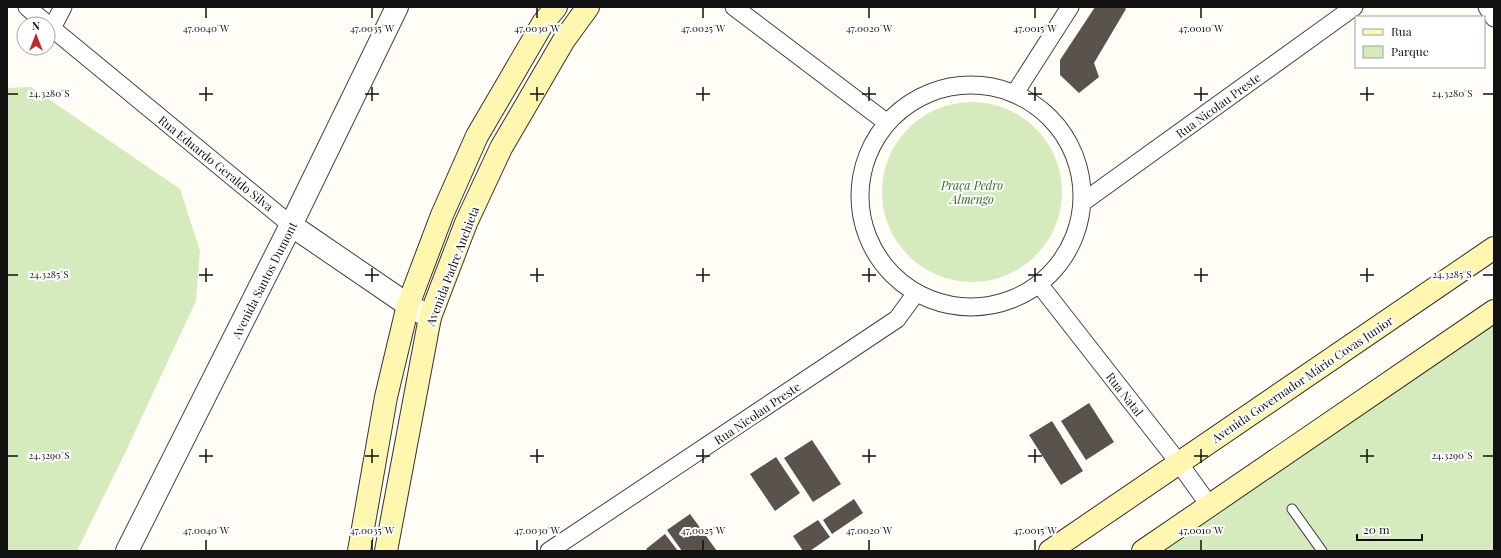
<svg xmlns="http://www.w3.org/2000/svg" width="1501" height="558" font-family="'Playfair Display',serif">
<rect width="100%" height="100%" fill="#fffdf5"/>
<!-- green -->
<path fill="#d5ebbd" d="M31,87L180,189L200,251L196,301L125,453L77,551H7V88Z
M882 192a90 90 0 1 1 180 0a90 90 0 1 1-180 0Z
M1494,302V551H1158Z"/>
<!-- building -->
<path fill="#5a524d" d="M1095,7H1124L1126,9L1094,63L1099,77L1079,93L1060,75V60Z
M1089,403L1114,442L1086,460L1061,421Z
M1052,421L1083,471L1061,485L1029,435Z
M812,440L841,484L813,502L784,458Z
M776,457L800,493L775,511L750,474Z
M854,499L863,513L832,534L823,520Z
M690,514L717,551H682L667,530Z
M818,520L830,537L810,551H803L793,536Z
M665,534L678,551H648L646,549Z"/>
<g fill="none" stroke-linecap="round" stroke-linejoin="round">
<defs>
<path id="service" d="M1292,509L1322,551"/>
<path id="minor" d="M27,7L47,24
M734,7L886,122
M1487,7L1494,18
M48,25L291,225
M52,28L63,7
M860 196a111 111 0 1 1 222 0a111 111 0 1 1-222 0Z
M1015,93L1070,7
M1083,202L1354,7
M1039,284L1179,463L1209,505
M549,551L897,319L916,293"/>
<path id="tertiary" d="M291,225L408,305L430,317
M127,551L291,225L397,7"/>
<path id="secondary" d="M359,551L386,397L408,305L442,215L477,136L543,23L556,7
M386,551L430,317L466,223L501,148L564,40L588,7
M1050,551L1494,248
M1143,551L1494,311"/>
</defs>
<!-- service casing -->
<use href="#service" stroke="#444" stroke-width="11"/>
<!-- minor casing -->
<use href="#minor" stroke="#444" stroke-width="19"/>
<!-- tertiary casing -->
<use href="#tertiary" stroke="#444" stroke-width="24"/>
<!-- secondary casing -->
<use href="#secondary" stroke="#333" stroke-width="24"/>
<!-- service -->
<use href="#service" stroke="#fff" stroke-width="9"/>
<!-- minor -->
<use href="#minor" stroke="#fff" stroke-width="17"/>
<!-- tertiary -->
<use href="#tertiary" stroke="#fff" stroke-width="22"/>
<!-- secondary -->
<use href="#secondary" stroke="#fff6b0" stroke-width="22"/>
</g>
<!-- ticks -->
<path fill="none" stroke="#111" stroke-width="1.5" d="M206,8V18M372,8V18M537,8V18M703,8V18M869,8V18M1035,8V18M1201,8V18M206,87V101M372,87V101M537,87V101M703,87V101M869,87V101M1035,87V101M1201,87V101M1367,87V101M8,94H18M199,94H213M365,94H379M530,94H544M696,94H710M862,94H876M1028,94H1042M1194,94H1208M1360,94H1374M1483,94H1493M206,268V282M372,268V282M537,268V282M703,268V282M869,268V282M1035,268V282M1201,268V282M1367,268V282M8,275H18M199,275H213M365,275H379M530,275H544M696,275H710M862,275H876M1028,275H1042M1194,275H1208M1360,275H1374M1483,275H1493M206,449V463M372,449V463M537,449V463M703,449V463M869,449V463M1035,449V463M1201,449V463M1367,449V463M8,456H18M199,456H213M365,456H379M530,456H544M696,456H710M862,456H876M1028,456H1042M1194,456H1208M1360,456H1374M1483,456H1493M206,540V550M372,540V550M537,540V550M703,540V550M869,540V550M1035,540V550M1201,540V550"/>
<g text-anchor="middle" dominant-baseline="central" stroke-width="4" stroke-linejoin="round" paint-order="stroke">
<!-- street labels -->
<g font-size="12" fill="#111" stroke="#fff">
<text transform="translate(1218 105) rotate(-36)">Rua Nicolau Preste</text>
<text transform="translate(216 163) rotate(39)">Rua Eduardo Geraldo Silva</text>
<text transform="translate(452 266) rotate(-69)">Avenida Padre Anchieta</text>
<text transform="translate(264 280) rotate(-63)">Avenida Santos Dumont</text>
<text transform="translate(1302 379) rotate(-34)">Avenida Governador Mário Covas Junior</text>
<text transform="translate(1125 394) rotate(52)">Rua Natal</text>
<text transform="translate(757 413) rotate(-34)">Rua Nicolau Preste</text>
</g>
<!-- park labels -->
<g font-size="12" font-style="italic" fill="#2f6b1f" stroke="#fff">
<text x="972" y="185">Praça Pedro<tspan x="972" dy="14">Almengo</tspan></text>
</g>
</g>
<g font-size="10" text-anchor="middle" fill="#111" stroke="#fff" stroke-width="4" stroke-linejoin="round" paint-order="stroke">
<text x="206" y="32">47.0040°W</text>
<text x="372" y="32">47.0035°W</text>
<text x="537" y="32">47.0030°W</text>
<text x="703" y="32">47.0025°W</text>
<text x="869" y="32">47.0020°W</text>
<text x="1035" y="32">47.0015°W</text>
<text x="1201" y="32">47.0010°W</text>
<text x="49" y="97">24.3280°S</text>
<text x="1452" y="97">24.3280°S</text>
<text x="49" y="278">24.3285°S</text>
<text x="1452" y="278">24.3285°S</text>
<text x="49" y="459">24.3290°S</text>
<text x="1452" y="459">24.3290°S</text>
<text x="206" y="534">47.0040°W</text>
<text x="372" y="534">47.0035°W</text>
<text x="537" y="534">47.0030°W</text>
<text x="703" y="534">47.0025°W</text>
<text x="869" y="534">47.0020°W</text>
<text x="1035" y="534">47.0015°W</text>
<text x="1201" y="534">47.0010°W</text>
</g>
<!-- border -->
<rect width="1501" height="558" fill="none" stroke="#111111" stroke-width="16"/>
<!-- legend -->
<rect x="1355" y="16" width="130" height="52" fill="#ffffff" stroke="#a0a0a0"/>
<rect x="1363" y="29" width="20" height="6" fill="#fff6b0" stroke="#a0a0a0"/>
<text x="1391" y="36" font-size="12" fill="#111111">Rua</text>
<rect x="1363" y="46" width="20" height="12" fill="#d5ebbd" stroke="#a0a0a0"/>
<text x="1391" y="56" font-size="12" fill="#111111">Parque</text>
<!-- north arrow -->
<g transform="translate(36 36)"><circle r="19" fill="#ffffff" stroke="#a0a0a0"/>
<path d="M0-3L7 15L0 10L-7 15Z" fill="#c4262e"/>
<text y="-6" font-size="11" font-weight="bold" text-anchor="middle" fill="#111111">N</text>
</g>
<!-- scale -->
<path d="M1357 534v6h65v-6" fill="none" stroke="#111111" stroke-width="2"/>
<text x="1363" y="534" font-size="12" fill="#111111" stroke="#ffffff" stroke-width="3" paint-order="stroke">20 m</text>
</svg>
